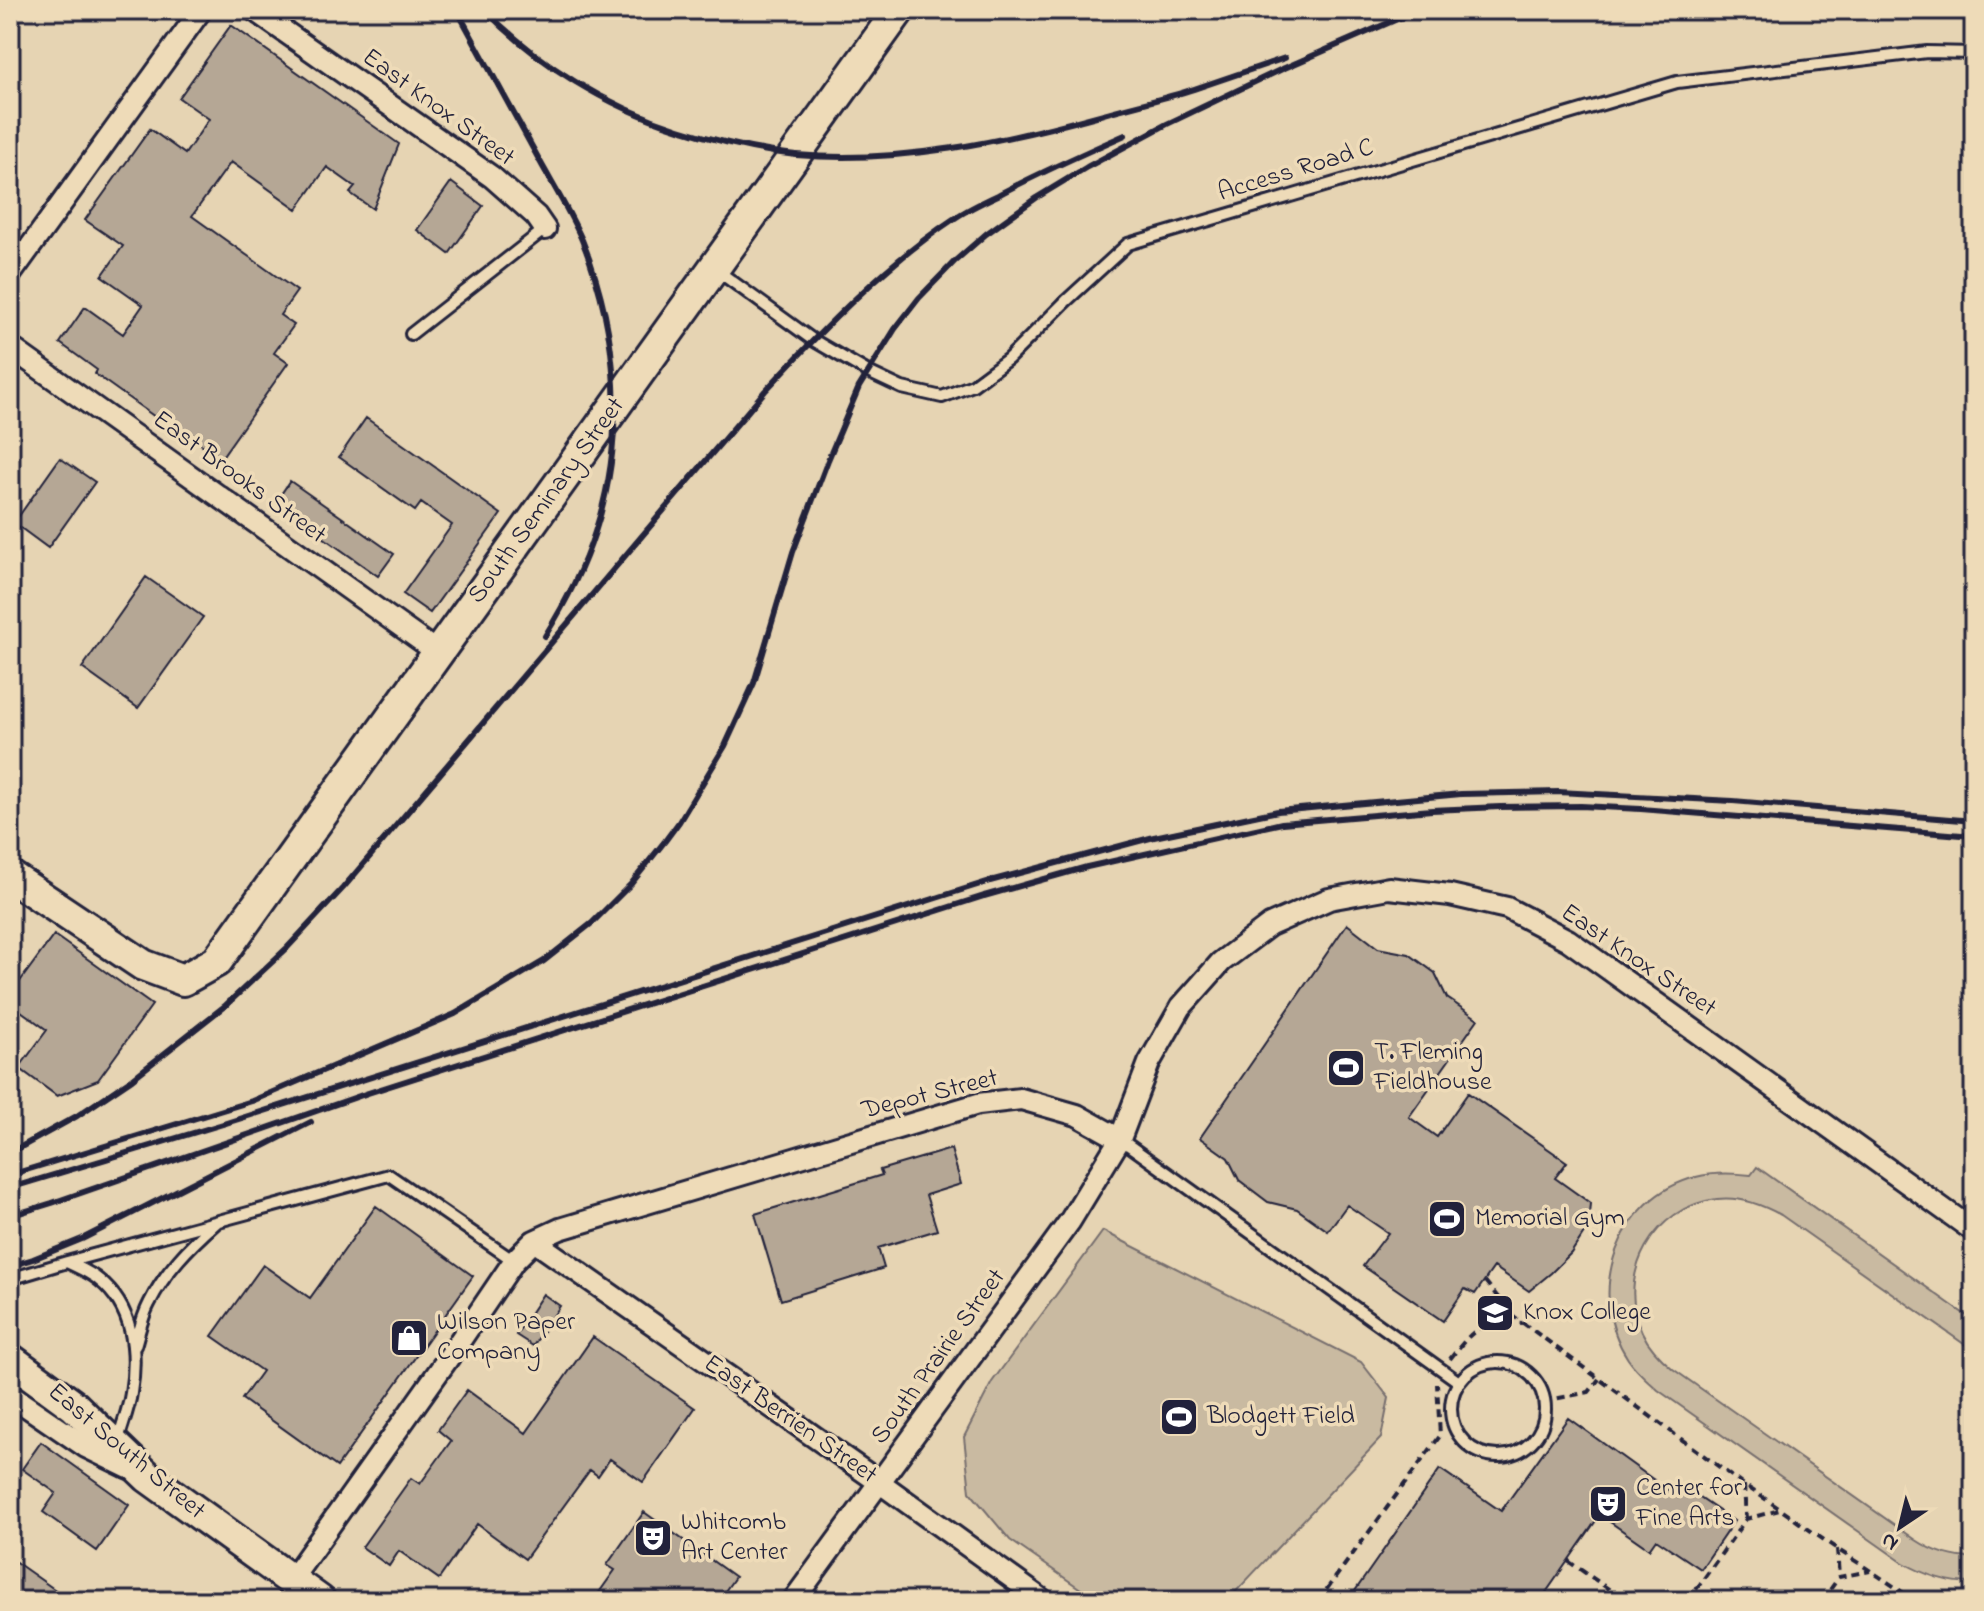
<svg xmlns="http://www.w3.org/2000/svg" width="1984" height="1611" font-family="'Indie Flower',sans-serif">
<rect width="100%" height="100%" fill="#e6d4b3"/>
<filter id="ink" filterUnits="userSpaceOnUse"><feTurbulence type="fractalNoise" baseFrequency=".0125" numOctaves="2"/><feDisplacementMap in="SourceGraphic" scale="16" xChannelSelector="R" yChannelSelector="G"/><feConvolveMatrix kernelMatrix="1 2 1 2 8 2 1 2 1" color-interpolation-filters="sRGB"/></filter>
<g filter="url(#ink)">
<!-- green -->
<path fill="#c9baa1" stroke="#766e6e" stroke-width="2" d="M1757,1167L1974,1321V1351L1781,1215C1761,1204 1740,1196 1717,1199C1654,1206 1615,1275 1642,1332C1649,1347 1661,1359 1673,1369L1916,1540C1934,1552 1952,1558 1974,1558V1583C1947,1583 1925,1575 1902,1562L1658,1390C1647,1380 1636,1371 1628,1359C1584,1292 1618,1197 1696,1177C1714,1172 1733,1173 1751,1175Z
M1103,1231L1361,1362L1389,1398L1381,1438L1227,1601H1098L1010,1540L970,1492L964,1437L992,1382Z"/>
<!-- building -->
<path fill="#b5a795" stroke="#22223b" stroke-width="2" d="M231,25L399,144L373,209L350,193L355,187L327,167L297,209L231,162L192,216L297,291L280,315L294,325L274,353L288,363L221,458L192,438L190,442L95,374L97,370L60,343L85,307L123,334L143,305L102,276L123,246L85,220L150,129L185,154L209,119L179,98Z
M451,182L483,206L449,254L417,230Z
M366,418L501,514L430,613L403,594L452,525L421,503L415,511L339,457Z
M60,458L95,482L48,548L14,523Z
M290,481L394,554L378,576L275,503Z
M146,577L203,617L138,708L82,668Z
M1347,924L1378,948L1409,954L1435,973L1447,998L1478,1019L1409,1117L1437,1137L1468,1093L1567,1162L1555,1178L1590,1203L1588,1227L1571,1253L1551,1273L1529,1291L1494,1267L1475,1294L1465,1289L1443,1321L1363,1266L1388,1233L1347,1205L1328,1231L1297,1209L1268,1202L1239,1180L1228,1158L1200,1138Z
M54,935L152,1005L98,1080L57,1096L19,1068L47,1030L10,1003V995Z
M951,1149L961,1184L926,1195L937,1230L878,1248L884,1268L781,1300L755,1214L882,1175L880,1170Z
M376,1206L473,1276L337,1467L242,1399L262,1371L212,1336L263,1265L310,1298Z
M543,1294L560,1306L533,1346L516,1335Z
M593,1337L695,1408L643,1482L610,1459L598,1476L590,1470L525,1559L477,1524L439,1579L399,1551L389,1566L362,1547L411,1478L420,1484L451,1441L438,1430L467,1390L526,1433Z
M1568,1418L1679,1498L1685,1488L1734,1521L1701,1569L1656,1539L1649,1549L1600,1515L1540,1601H1348L1440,1469L1501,1511Z
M41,1442L129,1505L97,1551L43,1512L56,1493L22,1469Z
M644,1512L735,1577L718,1601H593L615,1570L607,1565Z
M10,1558L71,1601H10Z"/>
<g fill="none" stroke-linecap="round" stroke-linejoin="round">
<defs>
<path id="lane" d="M715,269L813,340L868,372L902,388L942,397L973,385L1008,359L1066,301L1128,244L1677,82L1927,52L1974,53
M411,334L545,229
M1120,1139L1459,1382
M67,1262C77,1267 90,1272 99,1280C133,1307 138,1351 131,1393C129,1408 122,1425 118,1440
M10,1279L67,1262L389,1175L514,1261
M135,1346C139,1333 142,1317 149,1304C165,1271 190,1246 217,1222
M1451 1409a47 47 0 1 1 94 0a47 47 0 1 1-94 0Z"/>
<path id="street" d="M254,10L492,177L536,216L545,229
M10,275L201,10
M10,347L437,652
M534,1241L879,1482L1044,1601
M10,1395L86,1447L129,1468
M291,1580L449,1357L514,1261L534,1241L560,1229L978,1104L1021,1099L1077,1115L1120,1139
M793,1601L1070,1221L1120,1139L1149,1063L1181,1007L1221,962L1270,925L1329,899L1389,888L1450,895L1507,908L1568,940L1974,1231"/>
<path id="secondary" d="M10,876L143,965L183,980L217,961L899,10
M10,1359L74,1406L148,1477L320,1601"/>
</defs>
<!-- lane casing -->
<use href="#lane" stroke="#22223b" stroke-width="16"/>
<!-- street casing -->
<use href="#street" stroke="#22223b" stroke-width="26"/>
<!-- secondary casing -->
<use href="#secondary" stroke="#22223b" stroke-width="36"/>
<!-- path -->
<path stroke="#22223b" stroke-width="4" stroke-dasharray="8 6" stroke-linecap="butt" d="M1485,1281L1512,1315L1744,1485C1776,1505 1806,1528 1837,1549C1863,1566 1890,1583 1915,1601
M1450,1359C1474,1328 1481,1320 1522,1323
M1544,1401L1589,1392L1599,1379
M1744,1485L1746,1519
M1837,1549L1839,1577
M1568,1561L1626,1601
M1318,1601L1440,1436L1437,1384
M1688,1601L1746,1519L1783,1509
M1822,1601L1839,1577L1870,1571"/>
<!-- lane -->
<use href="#lane" stroke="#eedbb8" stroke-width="10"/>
<!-- street -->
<use href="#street" stroke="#eedbb8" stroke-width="20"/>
<!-- secondary -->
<use href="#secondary" stroke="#eedbb8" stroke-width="30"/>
<!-- rail -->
<path stroke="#22223b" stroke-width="6" d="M457,10C483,58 510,106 536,154C551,182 569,210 582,240C619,331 626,439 595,532C583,569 565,604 545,636
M485,10C539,65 606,106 679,129C717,141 756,151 796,155C899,164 1002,142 1100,115C1131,106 1163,99 1194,89C1224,79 1255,68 1285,58
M10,1153L77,1116L132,1079L226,1005L286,949L343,888L765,391C823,329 884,265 955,218C968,209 983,202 998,195C1039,173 1082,154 1125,135
M10,1175L252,1101L455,1014L544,961L592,923L631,884L665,841L679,822L725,746L754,683L793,552L828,460L859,387L895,329L919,298L955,261L986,234L1036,198L1087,167L1167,124L1280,70L1418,10
M10,1188L223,1124L990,881L1154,837L1278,811L1461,794L1558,792L1733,801L1974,821
M10,1216L52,1203L368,1093L984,896L1087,867L1282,823L1432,810L1500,807L1581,806L1641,809L1974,836
M10,1266L33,1259L82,1239L311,1122"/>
</g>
</g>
<!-- icons -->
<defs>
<symbol id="stadium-square" viewBox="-11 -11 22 22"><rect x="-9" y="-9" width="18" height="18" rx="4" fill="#22223b" stroke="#eedbb8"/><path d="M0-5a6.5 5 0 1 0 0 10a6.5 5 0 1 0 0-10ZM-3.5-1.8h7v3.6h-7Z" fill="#fff"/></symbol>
<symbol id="university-square" viewBox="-11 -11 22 22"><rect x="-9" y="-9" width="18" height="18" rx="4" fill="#22223b" stroke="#eedbb8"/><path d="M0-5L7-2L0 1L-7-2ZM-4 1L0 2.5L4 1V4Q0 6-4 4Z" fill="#fff"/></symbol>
<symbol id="shop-square" viewBox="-11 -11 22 22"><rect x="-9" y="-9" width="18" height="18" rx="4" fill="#22223b" stroke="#eedbb8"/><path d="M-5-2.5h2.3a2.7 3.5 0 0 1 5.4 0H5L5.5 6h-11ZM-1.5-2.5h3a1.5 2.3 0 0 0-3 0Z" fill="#fff"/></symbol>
<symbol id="theatre-square" viewBox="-11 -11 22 22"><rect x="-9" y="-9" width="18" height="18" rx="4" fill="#22223b" stroke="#eedbb8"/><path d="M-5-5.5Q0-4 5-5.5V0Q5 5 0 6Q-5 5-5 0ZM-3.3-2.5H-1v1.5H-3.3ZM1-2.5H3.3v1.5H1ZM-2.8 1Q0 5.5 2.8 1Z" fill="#fff"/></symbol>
</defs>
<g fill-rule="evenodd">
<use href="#stadium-square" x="1324" y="1046" width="44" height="44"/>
<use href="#stadium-square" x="1425" y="1197" width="44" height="44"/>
<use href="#university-square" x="1473" y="1291" width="44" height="44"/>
<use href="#shop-square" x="387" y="1316" width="44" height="44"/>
<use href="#stadium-square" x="1157" y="1395" width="44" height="44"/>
<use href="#theatre-square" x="1586" y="1482" width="44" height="44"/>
<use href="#theatre-square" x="631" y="1516" width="44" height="44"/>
</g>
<g text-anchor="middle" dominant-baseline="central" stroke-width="7" stroke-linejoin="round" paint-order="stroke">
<!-- street labels -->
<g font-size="26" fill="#22223b" stroke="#eedbb8">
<text transform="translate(438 108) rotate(36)">East Knox Street</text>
<text transform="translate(1296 171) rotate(-17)">Access Road C</text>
<text transform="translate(239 478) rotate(36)">East Brooks Street</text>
<text transform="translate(547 501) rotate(-54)">South Seminary Street</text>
<text transform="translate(1638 961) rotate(34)">East Knox Street</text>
<text transform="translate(930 1095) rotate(-14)">Depot Street</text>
<text transform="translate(939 1357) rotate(-54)">South Prairie Street</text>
<text transform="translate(790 1420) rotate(35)">East Berrien Street</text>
<text transform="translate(126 1452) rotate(40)">East South Street</text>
</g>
<!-- poi labels -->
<g font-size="26" fill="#22223b" stroke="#eedbb8" text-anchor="start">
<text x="1374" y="1053">T. Fleming<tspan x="1374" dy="30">Fieldhouse</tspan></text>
<text x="1475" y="1219">Memorial Gym</text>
<text x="1523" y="1313">Knox College</text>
<text x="437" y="1323">Wilson Paper<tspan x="437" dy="30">Company</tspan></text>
<text x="1207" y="1417">Blodgett Field</text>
<text x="1636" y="1489">Center for<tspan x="1636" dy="30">Fine Arts</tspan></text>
<text x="681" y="1523">Whitcomb<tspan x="681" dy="30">Art Center</tspan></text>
</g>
</g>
<!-- margin -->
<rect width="1984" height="1611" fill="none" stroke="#eedbb8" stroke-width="40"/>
<rect x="20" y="20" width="1944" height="1571" fill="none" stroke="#22223b" stroke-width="3" filter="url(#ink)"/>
<!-- north arrow -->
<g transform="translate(1900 1527) rotate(215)" stroke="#eedbb8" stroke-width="6" paint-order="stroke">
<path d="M0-6L14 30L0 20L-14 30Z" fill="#22223b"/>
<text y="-12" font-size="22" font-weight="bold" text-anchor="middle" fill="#22223b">N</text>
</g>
</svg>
